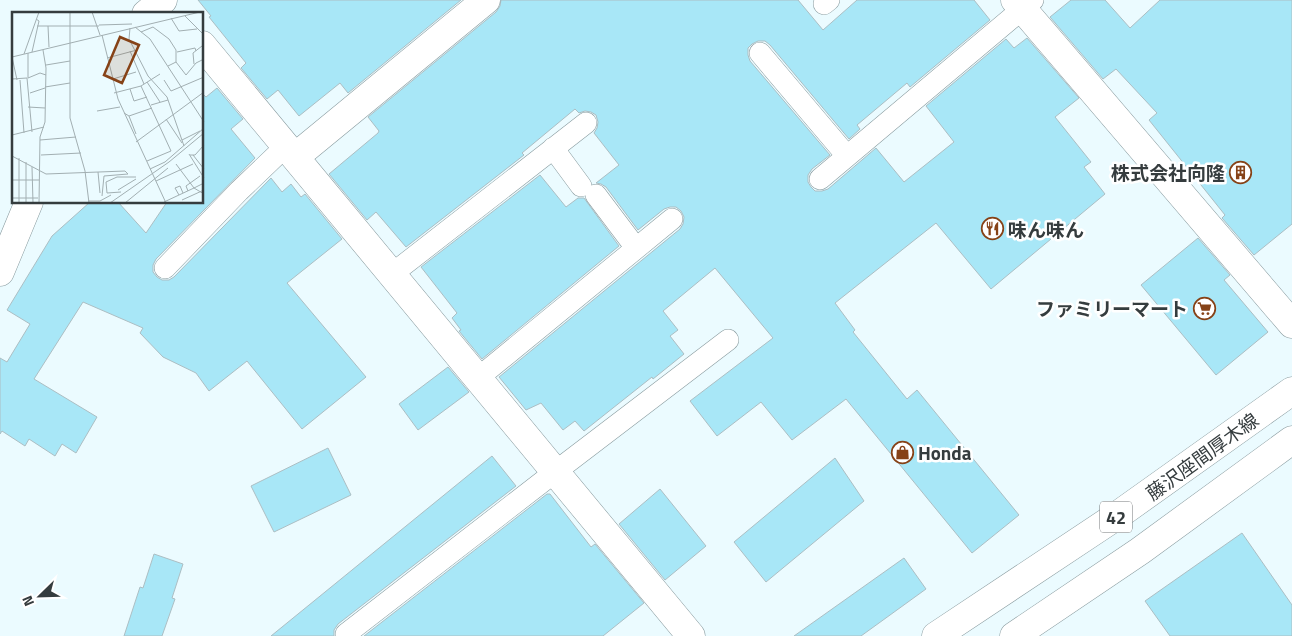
<svg xmlns="http://www.w3.org/2000/svg" width="1292" height="636" font-family="'Titillium Web','Noto Sans JP',sans-serif">
<rect width="100%" height="100%" fill="#ebfbff"/>
<!-- building -->
<path fill="#a8e7f7" stroke="#acbec3" d="M198,0H461L348,93L340,83L299,116L278,90L267,99L241,68L246,63L209,17L211,16Z
M501,0H798L823,30L857,0H974L990,20L910,87L907,83L857,125L860,129L849,139L770,45L765,41H758L752,44L748,48V55L750,61L830,155L812,169L808,175V182L811,187L815,191H822L828,189L876,148L904,182L954,142L926,106L1006,39L1014,48L1027,38L1079,98L1055,117L1091,162L1084,167L1105,194L991,289L936,223L835,303L855,330L853,332L907,399L917,390L1019,515L972,553L846,399L792,440L761,402L717,436L690,401L773,338L715,268L663,311L678,330L670,336L684,354L653,379L652,377L584,431L575,421L563,430L541,403L526,410L499,377L680,229L683,224L684,217L681,211L676,207H670L664,209L638,230L606,187L601,184L596,183L619,165L594,133L597,128L598,122L596,115L591,112L585,111L579,113L575,109L522,153L524,155L406,247L376,212L367,220L329,174L378,133L379,131L368,117L496,12L500,6Z
M1071,0H1105L1130,28L1160,0H1292V224L1254,255L1222,218L1225,215L1149,120L1157,113L1116,69L1103,79L1050,17Z
M217,88L243,119L231,129L255,158L156,259L153,265V272L157,277L162,280H169L174,277L271,178L282,192L291,184L301,197L305,194L342,239L287,283L366,377L302,429L247,361L209,391L196,373L163,357L140,333L143,328L83,302L34,379L97,417L76,453L62,444L55,456L29,439L25,446L2,431L0,434V358L7,362L30,324L7,310L52,236L90,202H118L146,233L167,202H202V93L206,97Z
M540,175L566,207L578,198H584L619,246L482,359L459,331L461,330L452,318L457,313L421,267Z
M1198,238L1230,275L1224,280L1268,332L1216,375L1141,285Z
M448,367L469,392L418,430L399,404Z
M328,448L351,495L274,532L251,486Z
M492,456L516,486L338,624L334,630V636H271Z
M835,458L864,501L766,582L734,542Z
M660,489L706,546L665,580L619,524Z
M547,494H550L591,547L595,544L644,603L603,636H364Z
M1242,533L1292,605V636H1170L1145,601Z
M154,554L183,564L172,598L175,599L162,636H124L140,587L143,588Z
M904,558L926,589L861,636H794Z"/>
<g fill="none" stroke-linecap="round" stroke-linejoin="round">
<defs>
<path id="service" d="M824,4L829,0
M760,53L847,156
M553,148L581,186
M820,179L1033,0
M596,195L636,248
M165,268L239,191L286,146
M392,274L586,123
M478,378L672,219
M346,634L555,472L728,340"/>
<path id="minor" d="M1015,0L1292,324
M146,14L163,0
M202,45L691,636
M295,157L486,0
M0,272L29,202"/>
<path id="primary" d="M936,636L1118,515L1292,391
M1014,636L1140,551L1292,440"/>
</defs>
<!-- service casing -->
<use href="#service" stroke="#899b9f" stroke-width="22"/>
<!-- minor casing -->
<use href="#minor" stroke="#899b9f" stroke-width="29"/>
<!-- primary casing -->
<use href="#primary" stroke="#899b9f" stroke-width="29"/>
<!-- service -->
<use href="#service" stroke="#fff" stroke-width="21"/>
<!-- minor -->
<use href="#minor" stroke="#fff" stroke-width="28"/>
<!-- primary -->
<use href="#primary" stroke="#fff" stroke-width="28"/>
</g>
<!-- icons -->
<defs>
<symbol id="building-ring" viewBox="-11 -11 22 22"><circle r="9.5" fill="#fff" stroke="#864217" stroke-width="1.5"/><path d="M-4-6H4V6H1V3H-1V6H-4ZM-2.5-4.3h1.7v1.8h-1.7ZM.8-4.3h1.7v1.8H.8ZM-2.5-1h1.7V.8h-1.7ZM.8-1h1.7V.8H.8Z" fill="#864217"/></symbol>
<symbol id="restaurant-ring" viewBox="-11 -11 22 22"><circle r="9.5" fill="#fff" stroke="#864217" stroke-width="1.5"/><path d="M-5-6h1v4h1v-4h1v4h1v-4h1v5L-1.5 .5V6h-2V.5L-5-1ZM5-6V6H3V1.5H1.5Q1.5-4 5-6Z" fill="#864217"/></symbol>
<symbol id="supermarket-ring" viewBox="-11 -11 22 22"><circle r="9.5" fill="#fff" stroke="#864217" stroke-width="1.5"/><path d="M-6-5.5h2.5l.6 2H6L4.5 2H-2.5L-4.4-4H-6ZM-1.5 3.2a1.3 1.3 0 1 0 .1 0ZM3 3.2a1.3 1.3 0 1 0 .1 0Z" fill="#864217"/></symbol>
<symbol id="shop-ring" viewBox="-11 -11 22 22"><circle r="9.5" fill="#fff" stroke="#864217" stroke-width="1.5"/><path d="M-5-2.5h2.3a2.7 3.5 0 0 1 5.4 0H5L5.5 6h-11ZM-1.5-2.5h3a1.5 2.3 0 0 0-3 0Z" fill="#864217"/></symbol>
</defs>
<g fill-rule="evenodd">
<use href="#building-ring" x="1228" y="160" width="25" height="25"/>
<use href="#restaurant-ring" x="980" y="216" width="25" height="25"/>
<use href="#supermarket-ring" x="1192" y="296" width="25" height="25"/>
<use href="#shop-ring" x="890" y="440" width="25" height="25"/>
</g>
<g text-anchor="middle" dominant-baseline="central" stroke-width="5" stroke-linejoin="round" paint-order="stroke">
<!-- shield labels -->
<rect fill="#fff" stroke="#727678" stroke-width="1" x="1100" y="501.5" width="32" height="31" rx="4"/>
<g font-size="18" font-weight="bold" fill="#353c3e">
<text x="1116" y="517">42</text>
</g>
<!-- poi labels -->
<g font-size="19" font-weight="bold" fill="#353c3e" stroke="#fff" text-anchor="end">
<text x="1225" y="172">株式会社向隆</text>
<text x="1008" y="229" text-anchor="start">味ん味ん</text>
<text x="1188" y="308">ファミリーマート</text>
<text x="918" y="452" text-anchor="start">Honda</text>
</g>
<!-- street labels -->
<g font-size="19" fill="#353c3e" stroke="#fff">
<text transform="translate(1202 456) rotate(-36)">藤沢座間厚木線</text>
</g>
</g>
<!-- overview -->
<g transform="translate(12 12)">
<rect width="191" height="191" fill="#ebfbff"/>
<path fill="none" stroke="#a2afb2" stroke-width="1" d="M58,0V106L73,159L77,191M80,0L88,23M173,4L192,23M159,6L167,19L185,17M87,13L120,12M25,14H87M36,14L37,35M123,15L138,27L192,110M118,16L117,27L136,64L155,85L172,134M129,20L141,15L157,27L164,38V50M90,23L106,87L154,191M118,39L132,72M20,40L27,9L24,7M165,40L183,36L184,39M12,42L27,0M0,45L5,68M0,45L188,0M95,46L125,38M182,52L181,41L190,34M34,53L58,49M156,54L164,50L174,63L184,51L192,47M16,66V41M16,66L28,61L34,63M0,67L15,66L20,120M101,67L124,60M8,68L12,121M152,68L159,79L192,65M135,70L148,90M129,74L159,139M33,75L58,71M118,77L122,89L135,85M18,81L33,76M102,81L129,74L148,62M139,93L156,88M16,95L33,96M85,99L108,95M112,101L117,104L140,96M117,104L124,122M154,107L170,131M0,123L32,115M28,128L64,125M170,128L188,119M124,130L192,80M177,142L192,166M29,143L69,141M178,143H183L192,133M181,143L192,157M0,144L34,162L113,159L116,162M7,146V191M135,149L159,139M14,150V191M20,155L21,191M138,157L153,150L192,116M86,160L88,181M0,168H27M144,169L181,152M192,171L182,176L192,182M106,178L124,167M176,179L174,174L188,164M109,180L95,181L94,170L105,165H124M167,183L163,176L168,174L171,181M90,184L92,164L116,162M0,186H26M170,188L192,178M76,189H88L99,183M152,190L182,176L164,152M27,191L28,125L33,110L34,56L31,38M98,191L157,150L192,121M113,191L156,156"/>
<path fill="#864217" fill-opacity="0.15" stroke="#864217" stroke-width="2.5" d="M108,25L127,33L110,71L92,63Z"/>
<rect width="191" height="191" fill="none" stroke="#353c3e" stroke-width="2.5"/>
</g>
<!-- north arrow -->
<g transform="translate(40 596) rotate(247)" stroke="#ffffff" stroke-width="4" paint-order="stroke">
<path d="M0-4L9 19L0 12L-9 19Z" fill="#353c3e"/>
<text y="-8" font-size="14" font-weight="bold" text-anchor="middle" fill="#353c3e">N</text>
</g>
</svg>
